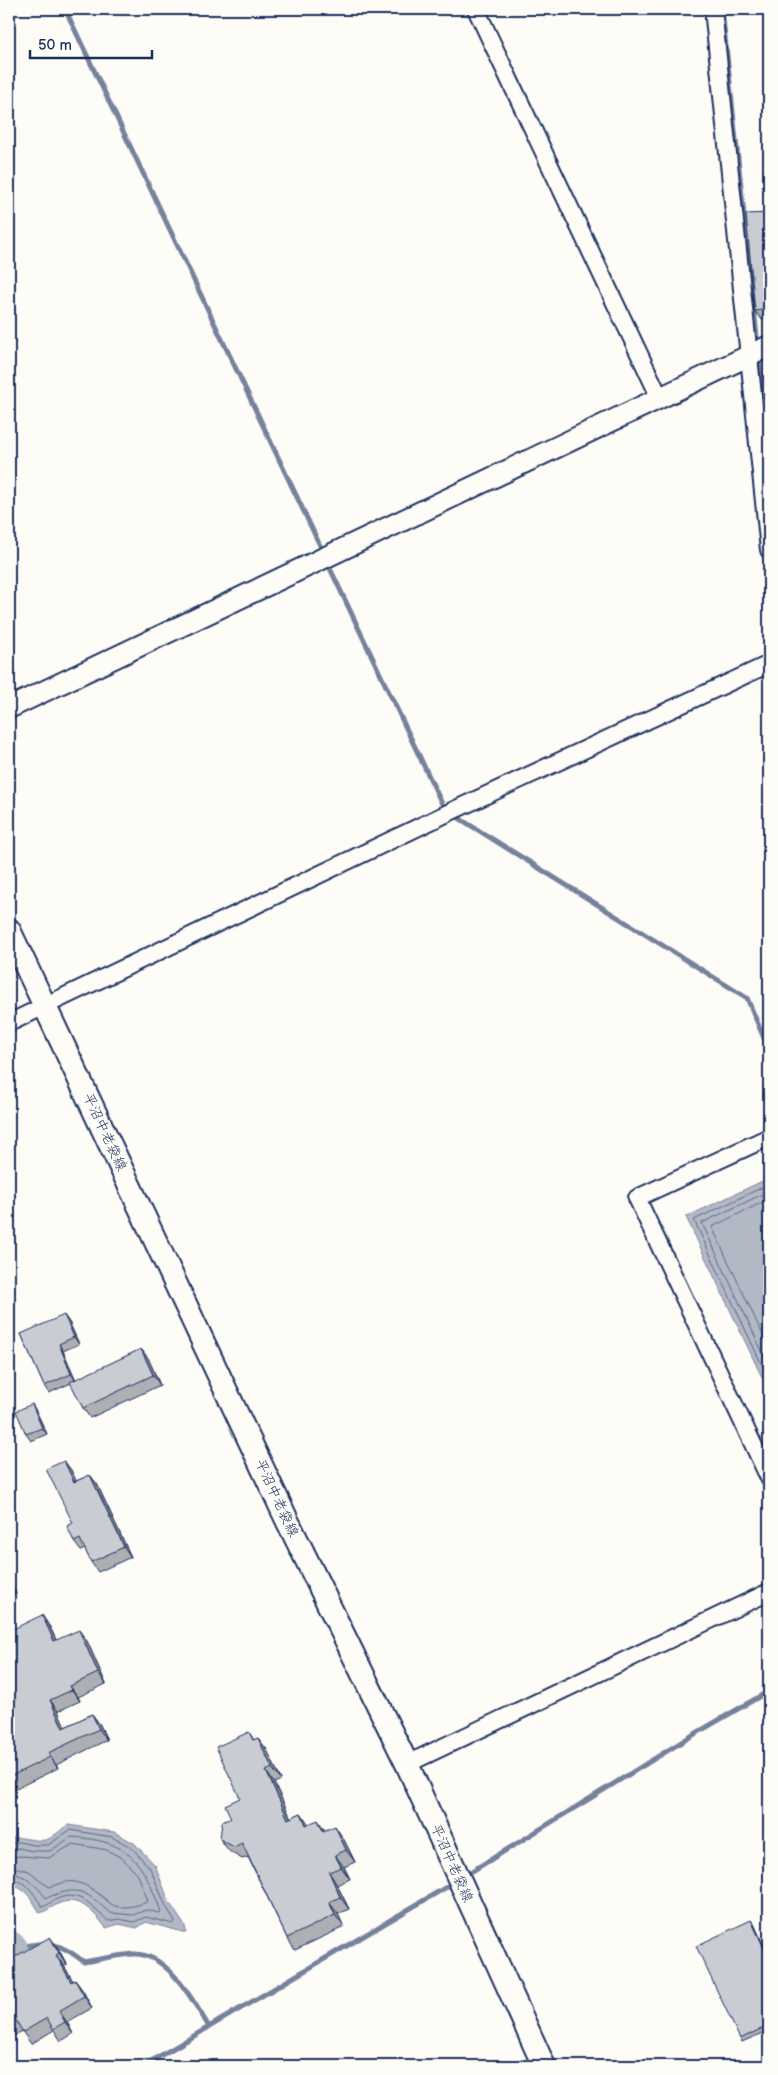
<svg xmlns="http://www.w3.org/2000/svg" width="778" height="2075" font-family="'Balsamiq Sans','Klee One',sans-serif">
<rect width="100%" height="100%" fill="#fdfcf7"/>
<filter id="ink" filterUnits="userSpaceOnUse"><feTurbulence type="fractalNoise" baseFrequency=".02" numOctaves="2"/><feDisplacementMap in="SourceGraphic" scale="10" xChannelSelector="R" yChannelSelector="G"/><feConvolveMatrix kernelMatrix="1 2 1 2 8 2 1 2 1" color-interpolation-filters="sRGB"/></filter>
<g filter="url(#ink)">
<!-- water -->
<path fill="#b3b8c5" stroke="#76819c" d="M769,1178V1392L686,1217Z
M68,1825L114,1832L134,1843L155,1865L169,1902L185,1926L186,1933L146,1922L137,1928L119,1924L106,1928C95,1913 78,1894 58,1904C51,1907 47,1911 40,1913C31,1898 27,1889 9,1884L10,1839C22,1835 32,1842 45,1840C52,1839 61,1829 68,1825Z"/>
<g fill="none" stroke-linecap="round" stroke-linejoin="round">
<!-- shore -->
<path stroke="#586687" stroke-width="1" d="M769,1184L694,1220L769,1380
M769,1191L702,1223L769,1366
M769,1199L712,1227L769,1348
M9,1844L19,1842L33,1845H48L70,1830L112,1837L131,1847L150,1868L165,1904L175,1922L173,1924L146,1917L134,1922L119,1919L108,1921C94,1907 79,1889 57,1899C52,1901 48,1905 43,1907C32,1893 30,1882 9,1879
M9,1850L19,1848L32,1851H50L71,1837C129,1840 143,1861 161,1912L159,1913L146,1910L133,1915L110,1913C84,1890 79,1885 46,1898C36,1885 26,1874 9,1873
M9,1858L20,1856L49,1858L73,1844L107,1850L122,1858L138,1875L148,1901C140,1906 119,1910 111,1904C100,1895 90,1885 75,1882C67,1880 57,1885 49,1887L29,1871L9,1866"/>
<!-- stream -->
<path stroke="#76819c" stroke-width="5" d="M65,9L324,554
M722,9L758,346
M759,355L769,454
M327,562L444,808L447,810
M454,815L747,998L769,1050
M464,1876L688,1738L769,1691
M13,1948C48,1942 55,1939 84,1962C101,1959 118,1955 134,1954C168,1953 194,2002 209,2027L455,1882
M143,2066L209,2027"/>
<!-- river -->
<path stroke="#b3b8c5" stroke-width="30" d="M9,1945L13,1948L9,1951"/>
<defs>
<path id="minor" d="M476,9L660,398
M713,9L769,550
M9,1023L452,811L769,664
M769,1137L637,1198L769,1478
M407,1764L769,1592"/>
<path id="tertiary" d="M9,708L769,346"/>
<path id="secondary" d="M9,930L287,1520L407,1764L544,2066"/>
</defs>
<!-- minor casing -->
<use href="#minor" stroke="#1b2f5e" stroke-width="20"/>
<!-- tertiary casing -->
<use href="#tertiary" stroke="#1b2f5e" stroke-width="24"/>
<!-- secondary casing -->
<use href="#secondary" stroke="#1b2f5e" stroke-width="26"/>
<!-- minor -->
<use href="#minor" stroke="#fdfcf7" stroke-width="16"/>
<!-- tertiary -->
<use href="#tertiary" stroke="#fdfcf7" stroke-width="20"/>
<!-- secondary -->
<use href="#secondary" stroke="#fdfcf7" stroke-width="22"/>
</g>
<!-- wall -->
<path fill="#adafb5" stroke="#1b2f5e" d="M769,213V320H762L755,311Z
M69,1322L79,1344L63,1351L76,1380L141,1349L148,1358L160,1385L90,1418L83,1408L71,1383L49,1393L44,1386L21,1334Z
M32,1404L36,1411L47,1434L31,1441L26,1434Z
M64,1461L71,1470L76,1481L90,1475L97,1484L131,1557L98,1572L91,1562L85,1549L81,1551L74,1542L73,1523Z
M9,1578L16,1594L9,1597Z
M50,1627L56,1640L87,1641L106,1684L78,1697L80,1701L58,1711L65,1727L92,1714L100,1725L107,1740L56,1765L58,1768L9,1792V1631Z
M249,1732L254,1740L258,1738L267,1750L281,1780L274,1783L291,1818L301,1813L308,1824L343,1838L355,1862L344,1867L350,1879L337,1885L349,1909L338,1914L344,1927L295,1950L287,1938L248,1857L242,1859L229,1851L220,1839L231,1818L240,1798Z
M751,1920L754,1924L769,1957V2030L742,2042L740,2039Z
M58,1948L67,1965L64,1966L73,1981L75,1980L83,1991L92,2008L67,2022L73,2034L61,2041L54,2030L31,2044L22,2031L9,2039V1960Z"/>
<!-- shaded-wall -->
<path fill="#8d8f94" stroke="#1b2f5e" d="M64,1315L69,1322L79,1344L74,1337Z
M59,1344L63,1351L76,1381L71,1374Z
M141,1349L148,1358L160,1385L153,1375Z
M32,1404L36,1411L47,1434L42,1428Z
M64,1461L71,1470L81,1491L74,1482Z
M90,1475L97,1484L131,1557L124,1547Z
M9,1578L16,1594L9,1584Z
M42,1615L50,1627L62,1652L54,1641Z
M79,1630L87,1641L106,1684L98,1673Z
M70,1686L78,1697L80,1701L72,1690Z
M50,1700L58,1711L71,1739L63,1728Z
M92,1714L100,1725L107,1740L99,1729Z
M258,1738L267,1750L281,1780L272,1768Z
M48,1753L58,1768L50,1757Z
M266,1771L274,1783L297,1831L288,1819Z
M301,1813L309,1825H306Z
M318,1820L326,1832L323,1831Z
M335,1826L343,1838L355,1862L346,1850Z
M335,1855L344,1867L350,1879L341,1867Z
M329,1872L337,1885L349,1909L340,1897Z
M329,1902L338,1914L344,1927L335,1915Z
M751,1920L754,1924L769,1957V1959Z
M50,1937L58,1948L67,1965L59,1953Z
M56,1955L64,1966L80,1993L71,1982Z
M75,1980L83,1991L92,2008L84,1996Z
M59,2011L67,2022L73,2034L65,2022Z"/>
<!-- building -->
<path fill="#c9ccd3" stroke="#1b2f5e" d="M769,213V309L755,311L746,214Z
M64,1315L74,1337L59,1344L71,1374L44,1386L21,1334Z
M141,1349L153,1375L83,1408L70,1382Z
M32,1404L42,1428L26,1434L16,1411Z
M64,1461L74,1482L90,1475L124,1547L91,1562L80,1539L74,1542L67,1526L73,1523L46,1469Z
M42,1615L54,1641L79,1630L98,1673L70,1686L72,1690L50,1700L63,1728L92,1714L99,1729L48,1753L50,1757L9,1777V1631Z
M249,1732L253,1740L258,1738L272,1768L266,1771L288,1819L301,1813L306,1825L318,1820L323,1831L335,1826L346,1850L335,1855L341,1867L329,1872L340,1897L329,1902L335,1915L287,1938L242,1843L234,1847L220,1839L222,1822L231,1818L225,1805L240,1798L216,1747Z
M751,1920L769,1959V2025L740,2039L696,1946Z
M50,1937L59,1953L56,1955L71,1982L75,1980L84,1996L59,2011L65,2022L53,2029L47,2018L23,2032L15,2019L9,2022V1960Z"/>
</g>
<g text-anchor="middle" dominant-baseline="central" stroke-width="4" stroke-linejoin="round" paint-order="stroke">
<!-- street labels -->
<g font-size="14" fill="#1b2f5e" stroke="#fdfcf7">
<text transform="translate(105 1132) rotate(65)">平沼中老袋線</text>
<text transform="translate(277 1498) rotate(65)">平沼中老袋線</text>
<text transform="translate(452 1863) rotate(66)">平沼中老袋線</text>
</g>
</g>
<!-- margin -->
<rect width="778" height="2075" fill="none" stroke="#fdfcf7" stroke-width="30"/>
<rect x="15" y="15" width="748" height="2045" fill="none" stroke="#1b2f5e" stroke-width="2" filter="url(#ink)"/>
<!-- scale -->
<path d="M30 50v8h122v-8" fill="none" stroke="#1b2f5e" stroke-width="2.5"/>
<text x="38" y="50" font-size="15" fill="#1b2f5e" stroke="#fdfcf7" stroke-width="4" paint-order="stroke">50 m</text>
</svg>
